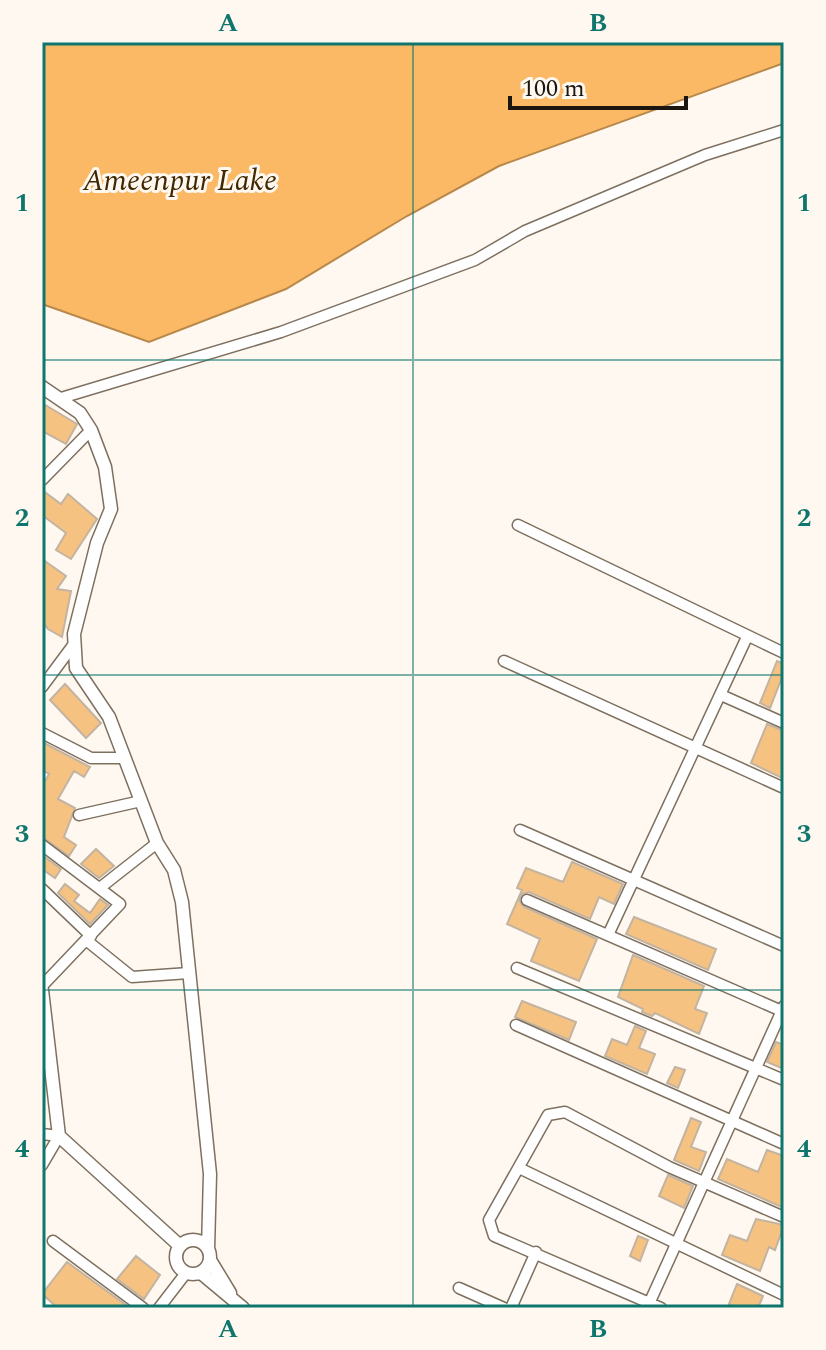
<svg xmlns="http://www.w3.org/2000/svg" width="826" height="1350" font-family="Spectral,serif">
<rect width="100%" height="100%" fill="#fff8f0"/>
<!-- water -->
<path fill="#fbb965" stroke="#b8884b" stroke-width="2" d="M42,42H784V63L499,166L407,216L286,289L149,342L42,304Z"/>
<!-- building -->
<path fill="#f6c282" stroke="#c3b3a1" stroke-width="2" d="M42,403L77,424L66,444L42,431Z
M42,490L61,504L68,494L97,519L71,559L56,550L66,533L42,515Z
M42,559L66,576L57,589L71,591L62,637L48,629L42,621Z
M777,661L784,664V672L770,708L760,703Z
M65,684L101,723L86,738L50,700Z
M767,724L784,731V779L751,763Z
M42,742L90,767L84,777L74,771L58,799L75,808L64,837L76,845L69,856L42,837V787L49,774L42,770Z
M96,849L114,866L99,878L81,864Z
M42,855L61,869L55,878L42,869Z
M572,862L623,884L614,904L599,897L590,919L529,892L522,894L519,900L524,907L597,939L579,981L531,961L540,939L507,924L522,890L517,888L526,868L563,882Z
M65,884L79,895L74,901L90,913L100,899L108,905L90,924L58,893Z
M634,917L716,949L708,970L626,934Z
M633,955L704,986L695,1009L707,1013L699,1034L655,1013L652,1016L642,1012L643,1009L618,997Z
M522,1001L576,1022L569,1040L515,1017Z
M635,1026L646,1031L639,1048L655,1054L647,1074L605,1056L612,1039L627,1045Z
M776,1042L784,1045V1069L767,1062Z
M675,1067L685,1070L678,1088L667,1083Z
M691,1118L701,1122L691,1147L706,1152L699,1171L674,1160Z
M767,1150L784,1156V1208L718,1179L727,1159L758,1172Z
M668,1175L693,1186L684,1208L659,1196Z
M756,1219L784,1225L775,1250L769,1247L760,1271L722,1255L730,1235L747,1241Z
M638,1236L648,1240L640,1261L630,1256Z
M136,1256L160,1275L144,1299L117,1279Z
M67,1262L130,1308H58L42,1294Z
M737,1284L763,1296L758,1308H739L729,1304Z"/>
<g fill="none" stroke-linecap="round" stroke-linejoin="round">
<defs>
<path id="minor" d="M61,398L281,332L475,260L525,231L705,155L784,130
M42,480L91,430
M518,525L784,653
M504,661L784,788
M42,687L74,644
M721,695L784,723
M42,733L91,758H125
M79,815L141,801
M520,830L784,946
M42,845L120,904L42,986
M101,887L157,843
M42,889L91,936
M527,900L784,1012
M608,935L747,637
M86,940L132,977L189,973
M517,968L784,1080
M516,1025L784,1144
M42,1134L59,1136L42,1165
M521,1169L784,1295
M53,1241L143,1308
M459,1288L504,1308
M648,1306L784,1006
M159,1308L186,1273
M511,1308L536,1252
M661,1308L494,1236L489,1220L548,1115L565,1112L669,1167L784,1217"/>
<path id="tertiary" d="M42,387L80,413L91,430L105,467L111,509L97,543L74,634L76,668L109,717L157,843L174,870L182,902L210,1174L208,1249
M42,990L59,1136L180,1246
M176 1257a17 17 0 1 1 34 0a17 17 0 1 1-34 0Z
M210,1260L230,1293
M201,1273L243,1308"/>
</defs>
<!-- minor casing -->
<use href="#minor" stroke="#7e705f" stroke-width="13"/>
<!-- tertiary casing -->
<use href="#tertiary" stroke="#7e705f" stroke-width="15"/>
<!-- minor -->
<use href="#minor" stroke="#fff" stroke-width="10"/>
<!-- tertiary -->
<use href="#tertiary" stroke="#fff" stroke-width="12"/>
</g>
<!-- grid -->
<path fill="none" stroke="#0f766e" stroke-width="2" stroke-opacity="0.55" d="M413,42V1308M42,360H784M42,675H784M42,990H784"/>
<g text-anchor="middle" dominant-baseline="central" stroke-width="6" stroke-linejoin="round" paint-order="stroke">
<!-- water labels -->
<g font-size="30" font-style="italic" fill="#412702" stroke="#fff8f0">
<text x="180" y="181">Ameenpur Lake</text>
</g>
</g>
<!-- border -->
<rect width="826" height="1350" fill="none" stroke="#fff8f0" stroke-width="88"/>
<!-- scale -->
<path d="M510 96v12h176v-12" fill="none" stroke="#1b160f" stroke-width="4"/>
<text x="522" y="96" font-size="24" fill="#1b160f" stroke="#fff8f0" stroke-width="6" paint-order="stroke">100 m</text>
<rect x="44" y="44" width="738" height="1262" fill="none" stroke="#0f766e" stroke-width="3"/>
<g font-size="26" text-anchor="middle" font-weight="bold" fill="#0f766e">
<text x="228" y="31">A</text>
<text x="598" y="31">B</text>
<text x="22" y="211">1</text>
<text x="804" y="211">1</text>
<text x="22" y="526">2</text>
<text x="804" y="526">2</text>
<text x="22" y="842">3</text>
<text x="804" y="842">3</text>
<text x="22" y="1157">4</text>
<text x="804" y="1157">4</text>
<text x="228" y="1337">A</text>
<text x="598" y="1337">B</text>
</g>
</svg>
